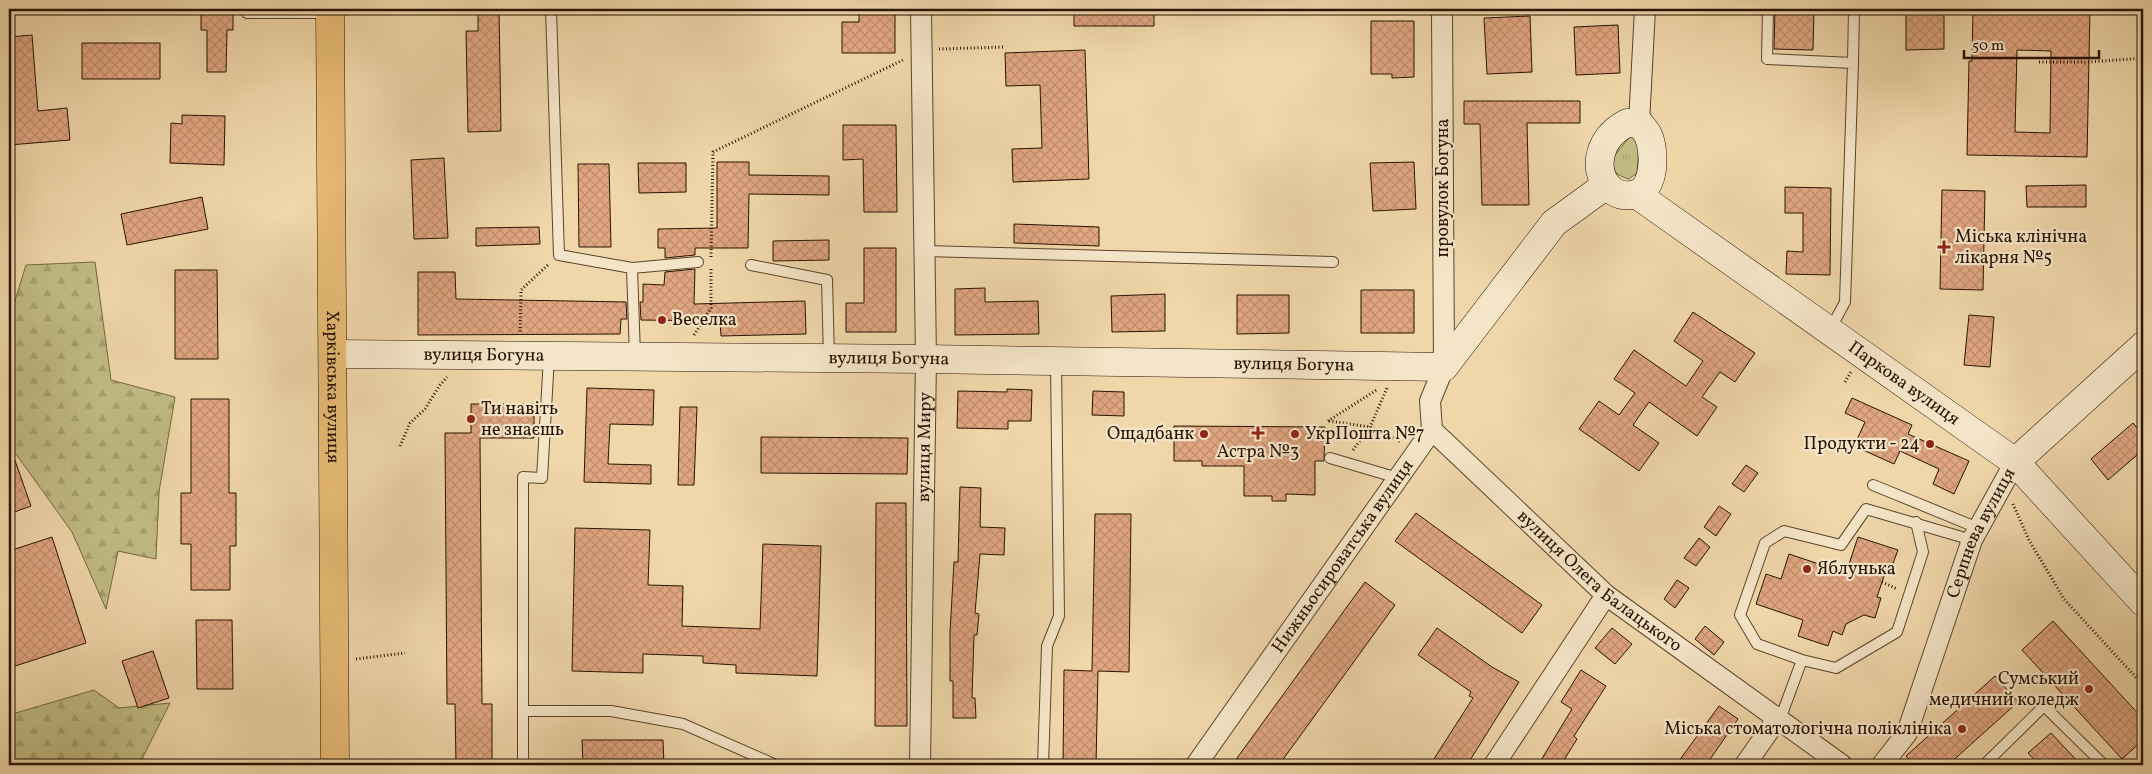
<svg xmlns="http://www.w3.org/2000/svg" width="2152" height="774" font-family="Vollkorn,serif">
<defs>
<pattern id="grass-tufts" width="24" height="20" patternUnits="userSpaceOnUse" patternTransform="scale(1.25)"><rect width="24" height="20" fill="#c1bc84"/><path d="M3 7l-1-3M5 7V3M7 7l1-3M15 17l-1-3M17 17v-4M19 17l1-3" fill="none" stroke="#a6a170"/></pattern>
<pattern id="forest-firs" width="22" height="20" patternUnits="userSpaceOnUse" patternTransform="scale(1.25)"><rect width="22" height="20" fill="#c1bc84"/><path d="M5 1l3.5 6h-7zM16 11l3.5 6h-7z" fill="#a6a170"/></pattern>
<pattern id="building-cross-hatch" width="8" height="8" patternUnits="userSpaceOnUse" patternTransform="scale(1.25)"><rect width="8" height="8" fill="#e0a681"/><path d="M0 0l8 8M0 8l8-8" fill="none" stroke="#c08e6e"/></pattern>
</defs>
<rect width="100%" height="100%" fill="#f0d7aa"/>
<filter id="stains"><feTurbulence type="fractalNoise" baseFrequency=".004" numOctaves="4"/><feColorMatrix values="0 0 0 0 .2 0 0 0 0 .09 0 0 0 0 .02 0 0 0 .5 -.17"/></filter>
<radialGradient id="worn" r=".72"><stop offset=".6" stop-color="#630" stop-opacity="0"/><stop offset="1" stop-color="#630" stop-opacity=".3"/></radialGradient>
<!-- grass -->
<path fill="url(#grass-tufts)" stroke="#746842" d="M1631,135L1639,140L1637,173L1629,179C1618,176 1612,172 1611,160Z"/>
<!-- forest -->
<path fill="url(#forest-firs)" stroke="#746842" d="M95,262L111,380L175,397L159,492L156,559L118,551L106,609L72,532L16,454L9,452V320L26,265Z
M94,690L119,708L170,703L139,765H9V715Z"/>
<!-- building -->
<path fill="url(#building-cross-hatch)" stroke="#281300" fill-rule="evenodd" d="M201,9H233V30H227L226,72H207V30H201Z
M478,9H499L501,131L468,132L466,31H478Z
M859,9H895V53H842V22H859Z
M1074,9H1154V26H1074Z
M1775,9H1814L1813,50L1774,49Z
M1906,9H1944V49L1906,50Z
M1973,9H2090L2087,157L1967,155L1969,61H1972ZM2017,50L2051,51L2050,133L2015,132Z
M1530,16L1532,72L1487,74L1484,18Z
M1371,21H1414V77L1392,78V74H1371Z
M1618,25L1620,73L1576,75L1574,27Z
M32,35L38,111L67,108L70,140L9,145V37Z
M82,43H160V79H82Z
M1085,50L1089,179L1013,182L1012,149L1042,148L1040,85L1006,86L1005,53Z
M1464,101H1580V123H1527L1529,205H1482L1480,124H1464Z
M182,115L225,116L224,165L170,163L171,123L182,124Z
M843,125H896L897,212H864L863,159L843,160Z
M444,158L448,238L414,239L411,160Z
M717,162H749V175L829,176V195L749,194L748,248H695V255L665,258V248H658V229L717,228Z
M1414,162L1416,209L1373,211L1370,163Z
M638,163H686V192L639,193Z
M578,164H609L611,247H579Z
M2086,185V207H2027L2026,186Z
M1785,187L1831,188L1830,275L1786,274L1787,251L1803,252V213H1785Z
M1942,190L1985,191L1983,290L1940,289Z
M202,197L208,229L127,245L121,214Z
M1014,224L1099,227V246L1014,243Z
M539,227L540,244L476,246V228Z
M829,240V260L773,261V241Z
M864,248H896V332H846V303H864Z
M695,269L694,304L805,301L806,334L721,336L720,321L641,320L640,302H643V284L664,285L665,272Z
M175,270H217L218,359H175Z
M418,272H455L456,299L626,302L627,319H621L620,334L418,335Z
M985,288V302L1038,301L1039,334L955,335V289Z
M1361,290H1414V333H1361Z
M1165,294V331L1112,332L1111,296Z
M1237,295H1289V333L1237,334Z
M1693,312L1755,353L1735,382L1720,372L1702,397L1717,407L1697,436L1649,402L1633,425L1659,443L1639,471L1579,429L1599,401L1619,415L1635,393L1614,379L1634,350L1686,386L1703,361L1674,341Z
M1969,315L1994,317L1990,367L1964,365Z
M587,388L654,390L653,425L610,424L608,464L651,465V484L584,482Z
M1007,389L1032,390L1031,421H1008V429L957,428L958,391L1007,392Z
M1093,391L1124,392V416L1092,415Z
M1852,398L1912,425L1908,434L1969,461L1954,494L1933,484L1939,469L1900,451L1894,464L1854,446L1865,422L1845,413Z
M191,399H229V493H236V546H230V590H191V544H181V493H191Z
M471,404H534V438H480L482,704H492V765H456L455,704H447L445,433H471Z
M680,407H697L694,485H678Z
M2133,423L2143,435V450L2108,480L2091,459Z
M1174,426L1325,427L1324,461H1315V495L1286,494V501H1272V496H1244V466H1202V461H1174Z
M761,437L908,438L907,474L761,473Z
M9,449H11L31,506L9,514Z
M1746,465L1758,473L1744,492L1732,484Z
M960,487L981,488L980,527L1005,528L1004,555L980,554L975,613L979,614L977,635H974L972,698H975L976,718H953V681H950V632L954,562H958Z
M876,503H906L907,726H875Z
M1719,506L1731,514L1716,536L1704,527Z
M1416,513L1542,605L1522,633L1395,541Z
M1095,514H1131L1129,672L1098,671L1096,765H1063L1064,670L1092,671Z
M575,528L650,530L648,585L683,586L682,626L760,629L763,544L821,546L817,676L736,673V665L703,663V656L643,654V673L572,671Z
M52,537L86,643L9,668V551Z
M1858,537L1898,550L1891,569L1887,568L1882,582L1877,597L1881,598L1875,618L1864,615L1846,624L1842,635L1833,631L1828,646L1798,636L1803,620L1756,604L1766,574L1781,579L1789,554L1846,573Z
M1699,538L1710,547L1696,566L1684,558Z
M1677,580L1689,588L1675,608L1664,599Z
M1365,582L1395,605L1279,765H1232Z
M196,620H232L233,689H197Z
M2053,621L2143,719V740L2122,759L2022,650Z
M1705,626L1724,642L1714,655L1695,639Z
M1437,628L1492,667L1519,682L1467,765H1430L1473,698L1469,696L1471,692L1418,655Z
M1612,628L1632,644L1615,664L1595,648Z
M153,651L169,698L138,708L122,661Z
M1581,670L1606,686L1574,736L1577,739L1561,765H1538L1572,709L1561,702Z
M1995,676L2018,702L1948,765H1914L1906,756Z
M1719,706L1738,719L1706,765H1676Z
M2051,733L2081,765H2039L2028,753Z
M582,740H663L664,765H583Z"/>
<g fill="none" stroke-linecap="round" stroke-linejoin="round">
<defs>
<path id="lane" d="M247,9V13H329
M551,9L559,255L632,268L635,356
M1768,9L1767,59L1853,63L1845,302L1830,330
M1853,63L1854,9
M925,251L1333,262
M751,265L827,280L829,358
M632,268L698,262
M1330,458L1398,478
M1873,485L1978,528
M1802,660L1757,644L1740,615L1765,543L1784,531L1841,545L1866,509L1972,540
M523,711H611L683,724L776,765
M1777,719L1782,714L1802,660L1836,668L1897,632L1923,552L1916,522
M523,765V477L542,478L549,357
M1043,765L1047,646L1059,616L1056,362
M1984,765L2044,706L2104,765"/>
<g id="street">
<path d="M1639,123L1645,9"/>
<path id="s1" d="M1432,430L1606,595L1842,765"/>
<path id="s2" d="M920,765L926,359L921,9"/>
<path id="s3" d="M1196,765L1432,430L1430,401L1444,367L1442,9"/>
<path d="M1494,765L1606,595"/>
<path d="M1745,765L1777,719"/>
<path id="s4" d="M1882,765L1907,733L1972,540L2015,462"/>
</g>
<g id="secondary">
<path d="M1627,123H1639C1642,127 1646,131 1648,135C1655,150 1656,188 1636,194C1612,201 1597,179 1600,158C1603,141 1612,131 1627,123Z"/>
<path id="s5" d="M1636,194L2015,462L2143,602"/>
<path id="s6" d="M334,354L926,359L1444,367L1554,223L1605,186"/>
<path d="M2015,462L2143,346"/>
</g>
<g id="primary">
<path id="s7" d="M330,9L335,765"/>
</g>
</defs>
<!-- lane casing -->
<use href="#lane" stroke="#5a442a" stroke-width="12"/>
<!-- street casing -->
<use href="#street" stroke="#5a442a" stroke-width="22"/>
<!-- secondary casing -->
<use href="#secondary" stroke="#281300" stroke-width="29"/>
<!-- primary casing -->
<use href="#primary" stroke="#281300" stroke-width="29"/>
<!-- path -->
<path stroke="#281300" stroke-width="3" stroke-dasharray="1 2.5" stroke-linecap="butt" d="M939,49L1004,47
M2039,62H2088L2143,58
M711,257L713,152L905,59
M520,335L521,290L549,264
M694,335L711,308V269
M1845,382L1851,372
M1328,421L1378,389
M1329,421L1370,427L1401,442
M400,446L410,423L425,409L440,385L447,377
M1353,450L1370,427L1387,388
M2013,504L2029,540L2064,599L2143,685
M1882,582L1897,589
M356,659L405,653"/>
<!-- lane -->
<use href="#lane" stroke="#f5e5c8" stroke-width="10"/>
<!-- street -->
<use href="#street" stroke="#f5e5c8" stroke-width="20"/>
<!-- secondary -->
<use href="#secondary" stroke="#f5e5c8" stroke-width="28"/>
<!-- primary -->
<use href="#primary" stroke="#e8bc75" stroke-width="28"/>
</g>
<!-- markers -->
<g fill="#8f2418" stroke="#f5e5c8" stroke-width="2">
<path d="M1941.5 239.5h5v5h5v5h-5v5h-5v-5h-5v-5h5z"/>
<circle cx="662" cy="320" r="5"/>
<circle cx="471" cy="419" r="5"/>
<path d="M1255.5 425.5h5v5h5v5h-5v5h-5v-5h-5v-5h5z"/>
<circle cx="1204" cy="434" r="5"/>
<circle cx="1295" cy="434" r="5"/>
<circle cx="1930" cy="444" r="5"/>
<circle cx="1807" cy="569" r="5"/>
<circle cx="2089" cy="689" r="5"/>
<circle cx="1962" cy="729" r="5"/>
</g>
<g text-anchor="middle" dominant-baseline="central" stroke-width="4.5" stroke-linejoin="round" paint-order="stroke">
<!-- street labels -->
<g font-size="18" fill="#281300" stroke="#f5e5c8">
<text transform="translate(1443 188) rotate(-90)">провулок Богуна</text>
<text stroke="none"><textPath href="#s6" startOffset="150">вулиця Богуна</textPath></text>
<text stroke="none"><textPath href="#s6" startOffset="555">вулиця Богуна</textPath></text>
<text stroke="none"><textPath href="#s6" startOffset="960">вулиця Богуна</textPath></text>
<text stroke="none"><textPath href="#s5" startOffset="328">Паркова вулиця</textPath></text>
<text stroke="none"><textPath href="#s7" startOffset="378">Харківська вулиця</textPath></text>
<text stroke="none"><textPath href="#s2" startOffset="318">вулиця Миру</textPath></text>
<text stroke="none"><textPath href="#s4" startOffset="254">Серпнева вулиця</textPath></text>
<text stroke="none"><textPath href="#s3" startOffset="255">Нижньосироватська вулиця</textPath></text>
<text stroke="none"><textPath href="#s1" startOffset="226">вулиця Олега Балацького</textPath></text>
</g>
<!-- poi labels -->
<g font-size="18" fill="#281300" stroke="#f5e5c8" text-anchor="start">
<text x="1955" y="237">Міська клінічна<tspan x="1955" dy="21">лікарня №5</tspan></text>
<text x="672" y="320">Веселка</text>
<text x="481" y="409">Ти навіть<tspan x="481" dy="21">не знаєшь</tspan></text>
<text x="1194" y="434" text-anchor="end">Ощадбанк</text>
<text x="1305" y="434">УкрПошта №7</text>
<text x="1920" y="444" text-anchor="end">Продукти - 24</text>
<text x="1258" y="452" text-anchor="middle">Астра №3</text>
<text x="1817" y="569">Яблунька</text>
<text x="2079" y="679" text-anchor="end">Сумський<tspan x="2079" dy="21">медичний коледж</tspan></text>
<text x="1952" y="729" text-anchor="end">Міська стоматологічна поліклініка</text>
</g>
</g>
<!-- margin -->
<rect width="2152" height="774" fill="none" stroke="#f0d7aa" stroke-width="30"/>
<rect x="10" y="10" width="2132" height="754" fill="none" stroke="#281300" stroke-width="2.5"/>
<rect x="15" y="15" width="2122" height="744" fill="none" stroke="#281300"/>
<!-- scale -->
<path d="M1964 50v8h135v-8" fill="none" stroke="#281300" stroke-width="2.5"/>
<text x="1972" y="50" font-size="15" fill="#281300" stroke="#f5e5c8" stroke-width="4" paint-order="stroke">50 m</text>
<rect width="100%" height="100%" filter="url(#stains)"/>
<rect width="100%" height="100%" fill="url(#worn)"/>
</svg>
